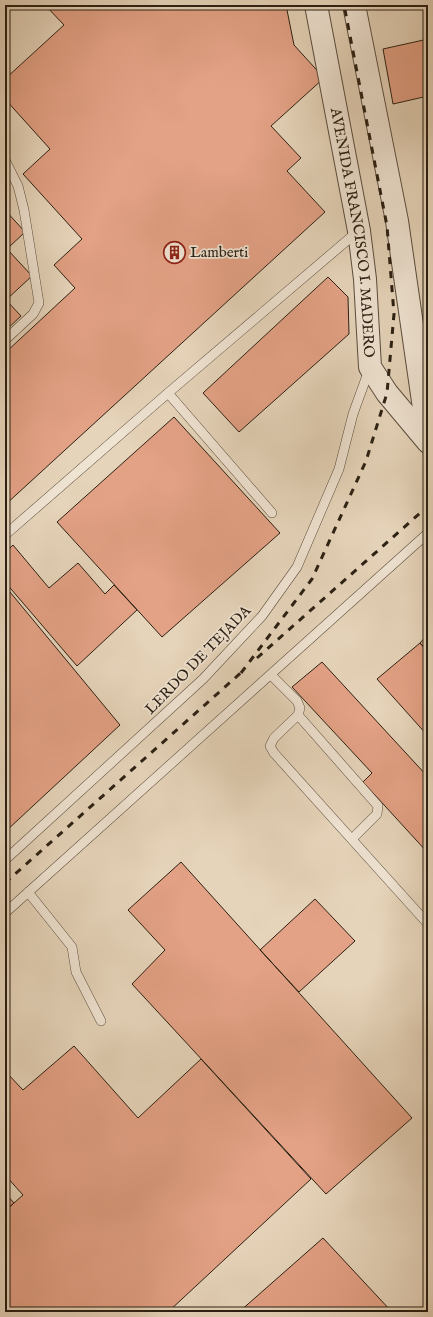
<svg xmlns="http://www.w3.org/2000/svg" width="433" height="1317" font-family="'IM FELL English',serif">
<rect width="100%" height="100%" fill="#e6d4ba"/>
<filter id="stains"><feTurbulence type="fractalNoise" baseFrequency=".005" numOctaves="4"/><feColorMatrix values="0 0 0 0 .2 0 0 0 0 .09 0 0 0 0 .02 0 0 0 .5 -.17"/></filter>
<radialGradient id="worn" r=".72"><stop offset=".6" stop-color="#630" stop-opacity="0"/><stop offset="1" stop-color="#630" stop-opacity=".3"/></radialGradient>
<!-- building -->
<path fill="#e3a185" stroke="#2b2013" d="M45,5H286L294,45L324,78L271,126L301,158L287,171L325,212L5,505V353L75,288L54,265L82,239L23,174L50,149L5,99V79L64,25Z
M428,39V96L393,104L383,49Z
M5,210L25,232L7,249L32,276L6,300L21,316L5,331Z
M328,277L348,297L349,334L239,432L203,393Z
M174,417L280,533L162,637L57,522Z
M13,545L49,588L78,563L105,594L114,585L137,610L77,666L5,582V553Z
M5,586L120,725L5,832Z
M428,634V652L420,643Z
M420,643L428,652V736L377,679Z
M322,662L428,777V853L363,782L372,773L292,687Z
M181,862L412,1118L326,1194L132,984L165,950L128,910Z
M315,899L355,941L299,992L260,950Z
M74,1046L138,1118L201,1059L311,1179L168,1312H5V1211L23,1195L5,1175V1071L23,1090Z
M5,1193L14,1203L5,1211Z
M323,1238L392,1312H239Z"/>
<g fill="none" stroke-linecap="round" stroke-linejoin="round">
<defs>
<path id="service" d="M5,160L18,186L24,210L39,303L33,314L5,340
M168,393L272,513
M5,535L168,393L357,232
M271,675L297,701L300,708L298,715L274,738L270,746L274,753L428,924
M298,715L378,806L377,814L352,839
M5,860L203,679L262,616L297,567L339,469L353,414L369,370
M28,892L72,947L76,972L101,1021
M5,913L428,533"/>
<g id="tertiary">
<path id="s1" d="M316,5L359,231L365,279L370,367L387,393L428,442"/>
<path d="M354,5L397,221L428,436"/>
</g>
</defs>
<!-- service casing -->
<use href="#service" stroke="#5a4d3d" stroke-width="10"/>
<!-- tertiary casing -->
<use href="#tertiary" stroke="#5a4d3d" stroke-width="24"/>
<!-- service -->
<use href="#service" stroke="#efe3d2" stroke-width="9"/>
<!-- tertiary -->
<use href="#tertiary" stroke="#efe3d2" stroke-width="22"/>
<!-- rail -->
<path stroke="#2b2013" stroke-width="3" stroke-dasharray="7 7" stroke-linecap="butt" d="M257,658L428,506
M241,673L312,579L366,461L387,393L394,314L387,226L344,5
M5,883L244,670"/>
</g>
<!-- icons -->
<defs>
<symbol id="building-ring" viewBox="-11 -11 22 22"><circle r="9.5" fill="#efe3d2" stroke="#8f2418" stroke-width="1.5"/><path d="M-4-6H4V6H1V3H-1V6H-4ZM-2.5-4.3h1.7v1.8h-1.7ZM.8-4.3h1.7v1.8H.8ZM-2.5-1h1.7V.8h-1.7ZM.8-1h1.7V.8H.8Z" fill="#8f2418"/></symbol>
</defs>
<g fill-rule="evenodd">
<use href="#building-ring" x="162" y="240" width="25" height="25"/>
</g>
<g text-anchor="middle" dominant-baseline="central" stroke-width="3.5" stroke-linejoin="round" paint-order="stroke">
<!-- street labels -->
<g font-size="15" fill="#2b2013" stroke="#efe3d2">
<text stroke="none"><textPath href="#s1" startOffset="231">AVENIDA FRANCISCO I. MADERO</textPath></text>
<text transform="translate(198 660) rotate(-46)">LERDO DE TEJADA</text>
</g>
<!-- poi labels -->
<g font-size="15" fill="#2b2013" stroke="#efe3d2" text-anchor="start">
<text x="190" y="252">Lamberti</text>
</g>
</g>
<!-- margin -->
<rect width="433" height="1317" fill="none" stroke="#e6d4ba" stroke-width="20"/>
<rect x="6" y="6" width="421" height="1305" fill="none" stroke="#2b2013" stroke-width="2"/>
<rect x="10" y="10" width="413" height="1297" fill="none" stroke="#2b2013"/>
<rect width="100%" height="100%" filter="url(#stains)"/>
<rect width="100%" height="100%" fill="url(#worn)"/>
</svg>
